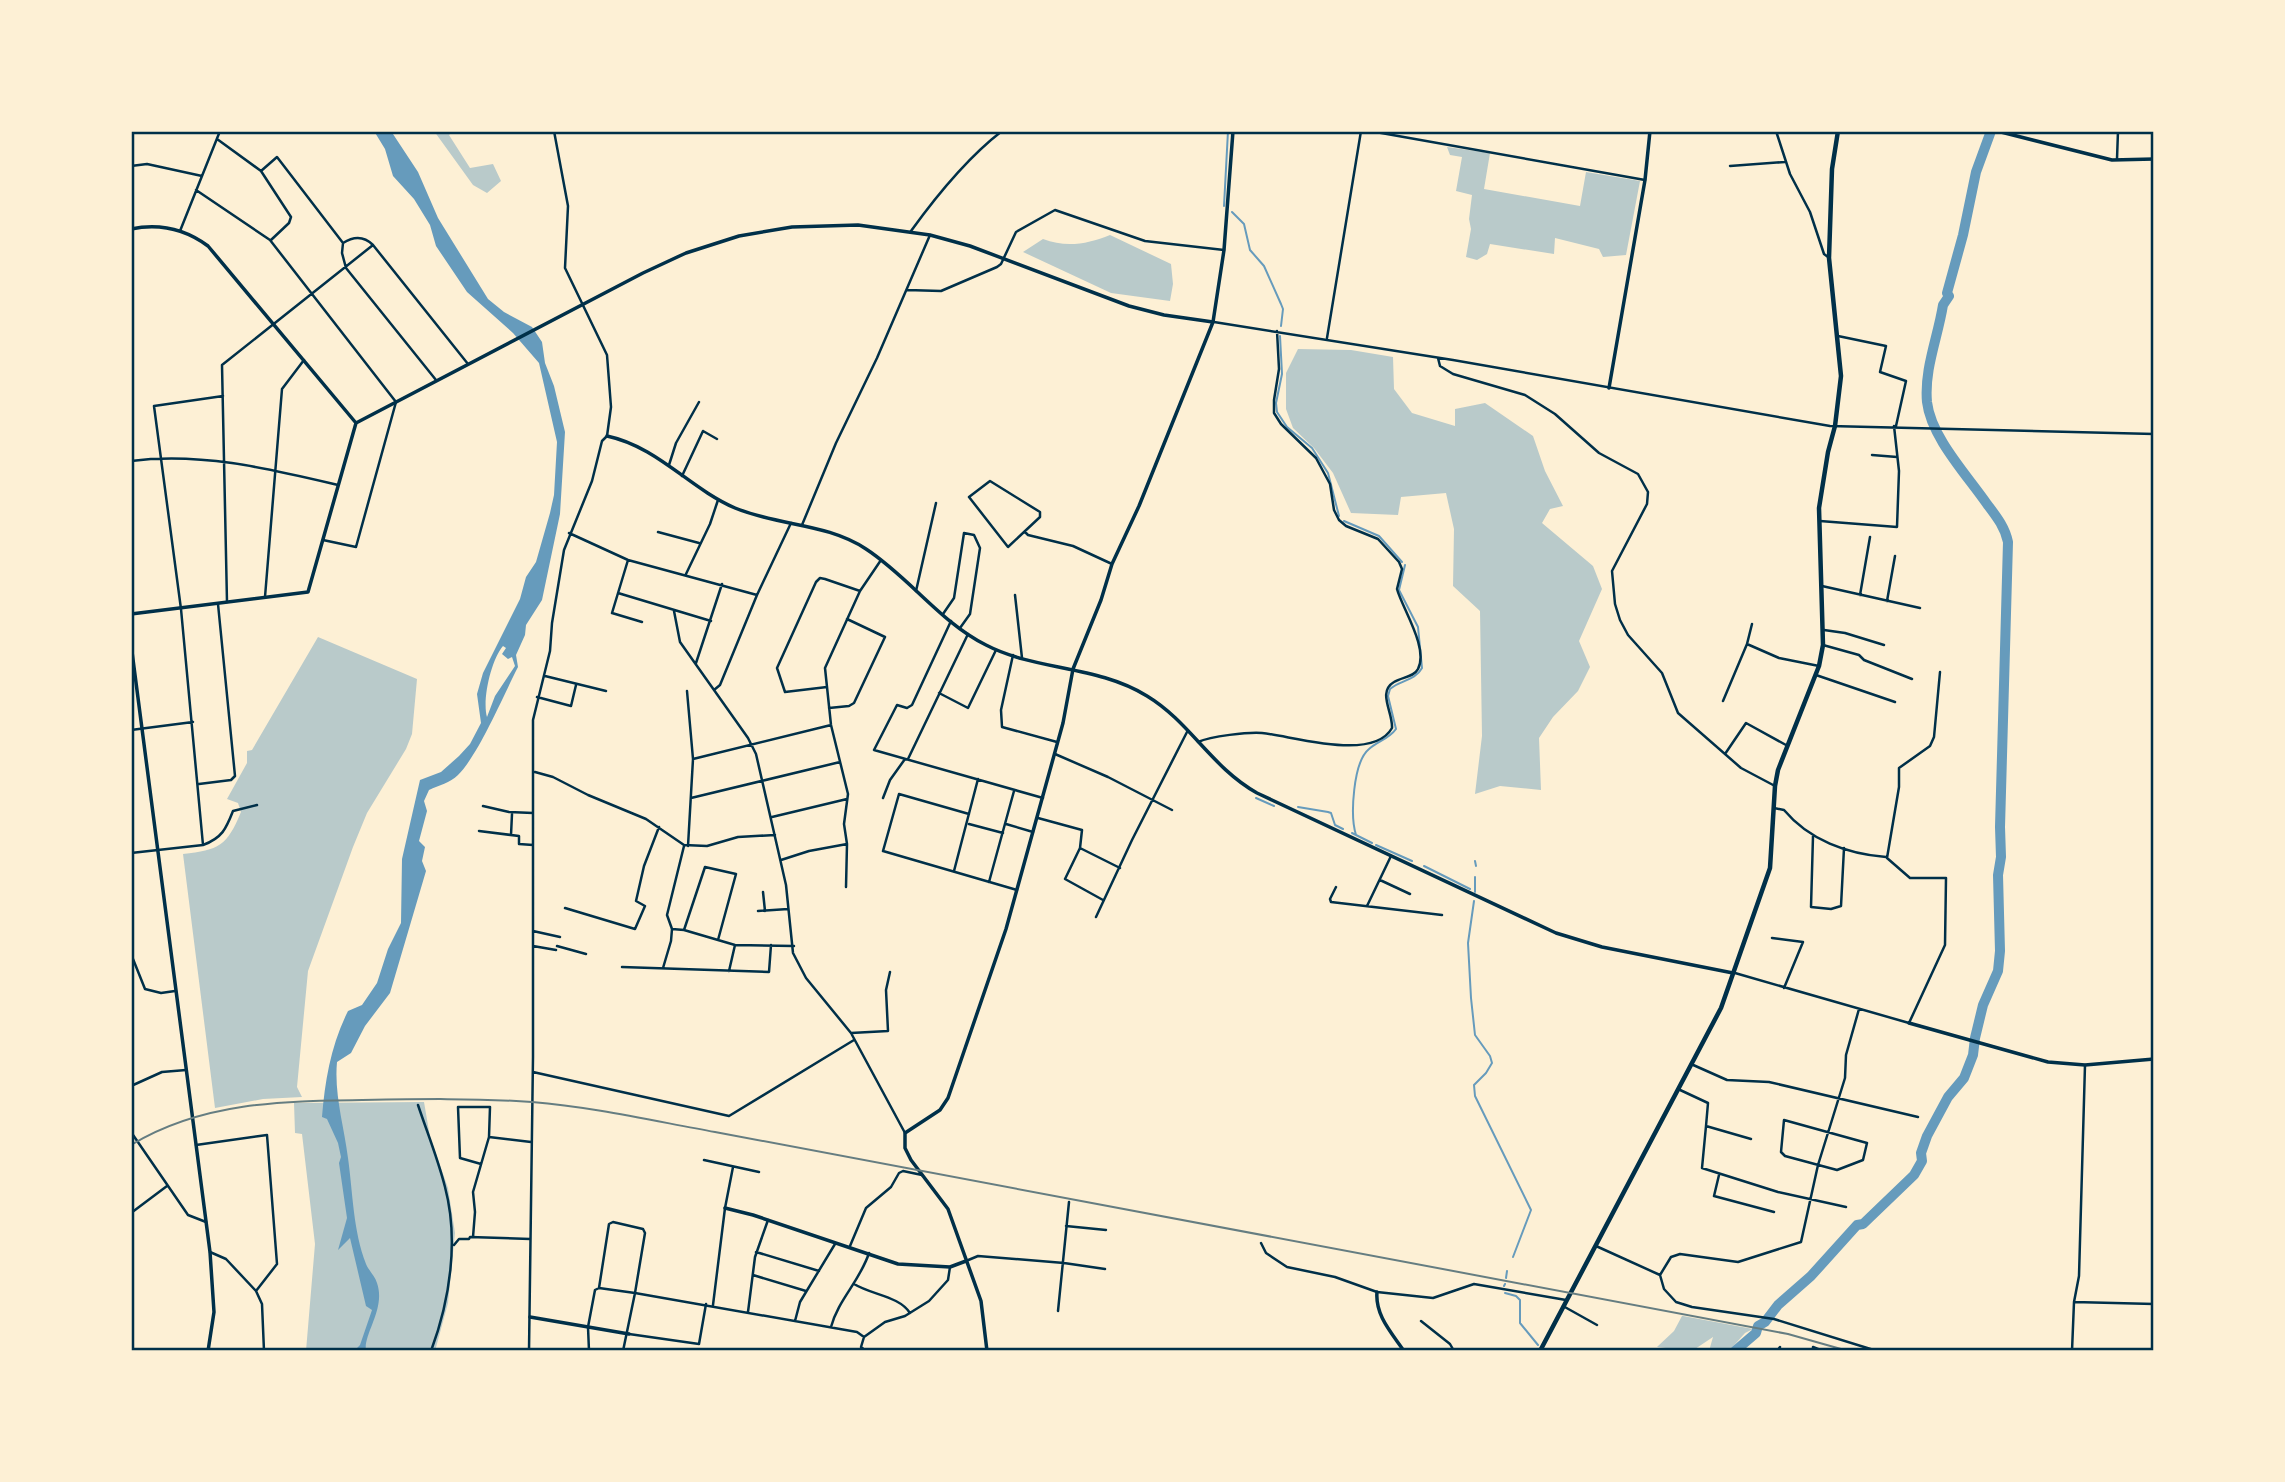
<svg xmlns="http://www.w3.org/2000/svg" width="2285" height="1482" font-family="'Work Sans',sans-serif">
<rect width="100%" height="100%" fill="#fdf0d5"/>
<!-- green -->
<path fill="#b9caca" d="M434,131H454L449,135L470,168L493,164L501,181L487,193L473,185Z
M1447,147L1490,153L1484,189L1580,206L1586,172L1640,181L1626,255L1603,257L1599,249L1555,238L1554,254L1490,244L1487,254L1477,260L1466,257L1471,229L1469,219L1472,195L1456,191L1462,157L1450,155Z
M1110,235L1171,264L1173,284L1170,301L1111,293L1023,252L1043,239C1066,248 1088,244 1110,235Z
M1298,349L1351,350L1393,357L1394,389L1412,413L1455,426V409L1485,403L1533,436L1545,471L1563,506L1550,509L1542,523L1593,566L1602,589L1579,641L1590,667L1578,691L1553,717L1539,738L1541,790L1500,786L1475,794L1482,736L1480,611L1453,586L1454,529L1446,493L1401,497L1398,515L1351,513L1333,473L1314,448L1293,428L1286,409V373Z
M318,637L417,679L412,734L406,749L367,813L353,847L308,971L297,1087L302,1097L263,1099L215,1108L183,854C219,850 227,846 241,812L238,803L227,799L247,763V751L252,750Z
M424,1102L430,1137L448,1188L455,1233L448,1303L435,1351H306L315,1244L302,1134L295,1133L294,1103Z
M1682,1316H1683L1753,1329L1745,1333L1729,1351H1709L1713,1337L1692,1351L1657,1347L1674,1331Z"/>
<!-- water -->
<path fill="#669bbc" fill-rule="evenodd" d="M374,131H391L418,172L438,218L488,299L504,312L532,327L542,342L545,363L554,386L565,432L560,514L542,600L526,625L525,635L516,655L518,667C503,696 479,754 458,775C450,783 439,785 429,790L424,801L427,811L419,841L425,847L422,861L426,871L390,993L365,1026L351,1053L337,1062C334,1094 344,1126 348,1158C353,1194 353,1230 366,1264C369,1271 375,1276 377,1283C386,1309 363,1334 366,1351H354L360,1345L372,1310L366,1306L350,1238L338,1250L347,1218L339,1163L341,1157L338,1143L327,1119L322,1117C325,1080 331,1045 348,1011L362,1005L377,983L388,949L401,923L402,859L420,780L441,772L459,756L470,744L481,723L477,694L483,673L520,599L526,577L536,562L550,513L554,495L557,442L539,363L513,333L467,292L436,246L430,225L414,199L393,176L385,149ZM503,646L506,648L502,654L508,659L512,657L515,666L495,696L487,717C482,700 491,660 503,646Z"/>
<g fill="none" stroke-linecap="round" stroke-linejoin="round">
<!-- stream -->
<path stroke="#669bbc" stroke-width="2" d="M1224,206L1228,131
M1232,212L1244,224L1250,250L1264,266L1281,304L1283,309L1281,326
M1280,336L1282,374L1276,403L1277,412L1287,427L1312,448L1328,473L1339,516
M1344,521L1379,536L1402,562
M1256,798L1274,806
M1298,807L1328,812L1331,813L1335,825L1343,829
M1352,833L1372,843
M1356,835C1350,816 1353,762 1369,749C1378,741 1389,739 1396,729L1388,696L1390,689C1400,680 1415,681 1422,668L1418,627L1399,590L1405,565
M1376,845L1412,861
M1475,861L1476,866
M1424,866L1470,889
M1475,877V892
M1474,901L1468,943L1471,998L1475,1035L1490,1056L1492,1063L1486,1073L1474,1085L1475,1096L1531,1210L1513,1257
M1506,1278L1507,1271
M1504,1286L1505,1284
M1505,1293L1516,1296L1520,1300V1323L1538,1345"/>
<!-- river -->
<path stroke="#669bbc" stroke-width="10" d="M1735,1351L1756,1333L1758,1326L1765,1322L1778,1305L1811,1276L1857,1225L1863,1224L1914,1175L1922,1161L1921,1153L1927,1136L1948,1097L1964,1078L1973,1055L1975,1038L1983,1005L1998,971L2000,951L1998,875L2001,857L2000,827L2008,542C2005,527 1996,516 1987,504C1967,475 1931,437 1927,402C1924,369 1938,337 1943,305L1949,296L1947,293L1963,235L1976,172L1991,131"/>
<!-- minor -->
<path stroke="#003049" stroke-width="2.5" d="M1370,131L1645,180
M1776,131L1790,174L1810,212L1824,254L1828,257
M217,139L261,171L291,217L289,223L271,240
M2117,159L2118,131
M131,166L147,164L202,176
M1730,166L1785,162
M261,171L277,157L343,243L342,253L346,268L436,380
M196,190L270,240L396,402L356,547L323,540
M180,231L220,131
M911,231C937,195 967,158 1002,131
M343,243C354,236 364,236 373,245L468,364
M907,290L941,291L997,267L1001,264L1016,232L1055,210L1145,241L1224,250
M1214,322L1453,360L1830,426L2154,434
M1838,336L1886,346L1880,372L1906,381L1896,426
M1327,338L1361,131
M1438,358L1440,366L1453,374L1525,395L1555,414L1599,453L1638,474L1648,492L1647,504L1612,571L1615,604L1620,620L1628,635L1662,673L1678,713L1741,768L1775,786
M1872,455L1897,457
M131,461C202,452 270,469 338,485
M669,465L676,443L699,402
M682,476L703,431L717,439
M990,481L1040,512V517L1008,547L969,497Z
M1820,521L1897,527L1899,471L1894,426
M802,525L836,443L877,358L930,235
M658,532L699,543
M1025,532L1028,535L1073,546L1112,564
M569,533L628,560L757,595
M628,560L612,613L642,622
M686,574L710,524L718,500
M1822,586L1920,608
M916,591L936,503
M618,593L711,621
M1015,595L1022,658
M1860,595L1870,537
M265,597L282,389L304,360
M1887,601L1895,556
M227,602L222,365L373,245
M674,611L680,642L748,738L756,754L786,885L793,953L806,978L851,1033L905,1133
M943,614L954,598L964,533L974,535L980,548L970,614L960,628
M951,621L912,705L907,708L897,705L874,750L1043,798
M1824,630L1845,633L1884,645
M1747,644L1779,658L1819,666
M1823,645L1859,655L1864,660L1912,679
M1013,655L1001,710L1002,727L1057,742
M696,663L722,584
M1816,675L1895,702
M545,676L606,691
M827,687L785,692L777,668L816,582L820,578L825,579L860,591
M714,690L720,685L757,595L791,523
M687,691L693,759L688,846
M939,693L968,708L996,650
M537,697L571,706L576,685
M1723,701L1747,644L1752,624
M829,708L849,706L854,703L885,637L847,619
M131,730L193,722
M1198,742C1211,736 1248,732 1262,733C1293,736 1373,762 1392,728C1393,712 1377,692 1394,682C1402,677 1414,677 1418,669C1429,648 1402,608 1397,589L1402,569L1399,562L1378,539L1346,526L1339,520L1334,510L1330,484L1316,458L1281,424L1274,413V400L1279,369L1277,331
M1055,754L1108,777L1172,810
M1725,754L1746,723L1786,745
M693,759L831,725
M908,759L968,634
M535,772L553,777L588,795L646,819L684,845L707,846L738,837L775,835
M199,784L231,780L235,776L218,604
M691,798L840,762
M883,798L890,780L905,759
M483,806L509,812L533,813
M1774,808L1784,810C1809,840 1847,854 1886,857
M969,814L899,794L883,851L1017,890
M772,817L847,799
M1038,818L1082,830L1080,848
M969,824L1003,833
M1006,824L1033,832
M479,831L519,836V844L533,845
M511,835L512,814
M1813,836L1811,907L1831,909L1841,906L1844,848
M203,845L181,609L154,406L223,396
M684,846L667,915L672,929L684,930L735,945L794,946
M131,853L203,845C222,838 226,829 233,811L257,805
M781,860L809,851L847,844
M954,871L978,779
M1380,880L1410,894
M989,882L1014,791
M846,887L847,844L844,824L848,794L831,725L825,668L860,591L881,560
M1336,887L1330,899L1331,902L1442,915
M763,892L765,911
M1103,900L1065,879L1080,848L1120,868
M1367,906L1391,856
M565,908L635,929L645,906L636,901L644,866L659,827
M758,911L788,909
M1096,917L1132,840L1187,732
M684,930L705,867L736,874L718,940
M533,931L560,937
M1772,938L1803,942L1784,988
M533,946L556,950
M557,946L586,954
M131,954L145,989L161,993L175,991
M622,967L769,972L771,945
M663,968L671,941L672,929
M729,971L735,945
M1735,973L1909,1023L1945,945L1946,878H1910L1887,858L1899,787V768L1930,746L1934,737L1940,672
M1859,1009L1846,1055L1845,1078L1818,1165L1801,1242L1738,1262L1680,1254L1671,1257L1660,1275L1664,1289L1676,1302L1692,1307L1774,1319L1877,1351
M851,1033L888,1031L886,990L890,972
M1691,1064L1727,1080L1769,1082L1918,1117
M533,1072L729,1116L854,1040
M131,1086L162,1072L186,1070
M1678,1089L1708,1103L1706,1126
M418,1105C427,1132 438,1159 445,1187C459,1240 450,1300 431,1351
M1784,1120L1867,1143L1863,1160L1837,1170L1785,1156L1781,1152Z
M131,1132L188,1215L206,1222
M1751,1139L1706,1126L1702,1168L1778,1192L1846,1207
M196,1145L267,1135L277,1264L256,1291
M704,1160L759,1172
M481,1164L460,1158L458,1107H490L489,1137L531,1142
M1719,1175L1714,1196L1774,1212
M131,1213L167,1186
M1066,1226L1106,1230
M473,1237L475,1212L473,1192L489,1137
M1261,1243L1266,1253L1287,1267L1335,1277L1377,1292L1433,1298L1474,1284L1566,1300
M454,1245L459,1239H469L470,1237L530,1239
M850,1246L866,1208L891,1187L899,1173L903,1171L922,1175
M1596,1246L1660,1275
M210,1252L226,1259L256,1291L262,1304L264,1351
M756,1252L819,1271
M966,1261L978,1256L1064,1263L1105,1269
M753,1275L806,1291
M854,1284C872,1295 899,1296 910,1313
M2074,1302L2154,1304
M713,1305L725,1208L733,1167
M1563,1306L1597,1325
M1058,1311L1069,1202
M748,1312L755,1257L768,1220
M795,1321L800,1302L835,1244
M1421,1321L1450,1344L1454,1351
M831,1327C838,1300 860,1281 869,1253
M629,1334L699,1344L706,1304
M864,1337L861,1347L866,1351
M529,1351L533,1057V720L550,651L552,623L564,550L592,481L602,441L607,436L611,407L607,355L565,268L568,206L554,131
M589,1351L588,1327L595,1290L599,1288L609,1224L613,1222L643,1229L645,1233L635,1293L599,1288
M623,1351L635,1293L857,1332L864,1337L885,1322L905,1316L929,1301L948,1280L950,1267
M1777,1351L1780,1347
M1813,1351V1347L1823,1351
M2072,1351L2074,1302L2079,1276L2085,1065"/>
<!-- tertiary -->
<path stroke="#003049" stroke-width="3.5" d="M1997,131L2112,160L2154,159
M131,229C160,223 185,229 208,246L356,423
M1609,388L1645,180L1650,131
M607,436C658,447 689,488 735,508C778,526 827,523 866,549C909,577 940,622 986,645C1036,671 1097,665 1147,696C1190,722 1211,767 1257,793L1556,933L1602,947L1733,973
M131,614L308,592L356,423L643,273L686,253L739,236L792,227L858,225L930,235L970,246L1129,306L1164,315L1213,322
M1909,1023L2048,1062L2085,1065L2154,1059
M725,1208L753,1215L898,1264L950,1267L966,1261
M1377,1292C1375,1315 1391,1332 1404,1351
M530,1317L629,1334
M987,1351L981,1301L948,1209L911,1160L905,1148V1133L940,1110L948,1098L1006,929L1063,723L1073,669L1101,600L1112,564L1139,506L1213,322L1224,250L1233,131"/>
<!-- secondary -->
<path stroke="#003049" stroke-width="3.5" d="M131,644L210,1252L214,1312L208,1351"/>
<!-- primary -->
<path stroke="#003049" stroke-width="4.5" d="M1540,1351L1721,1008L1770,868L1775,786L1778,770L1819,666L1823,645L1819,508L1828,452L1835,426L1841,376L1829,258L1832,169L1838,131"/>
<!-- rail -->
<path stroke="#657d81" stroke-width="2" d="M131,1145C202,1102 282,1101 362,1100C419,1099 475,1098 532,1102C593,1107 654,1121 715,1132L1788,1334L1848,1351"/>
</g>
<!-- border -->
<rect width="2285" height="1482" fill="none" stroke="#fdf0d5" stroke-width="266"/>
<rect x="133" y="133" width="2019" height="1216" fill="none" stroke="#003049" stroke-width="2.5"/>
</svg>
